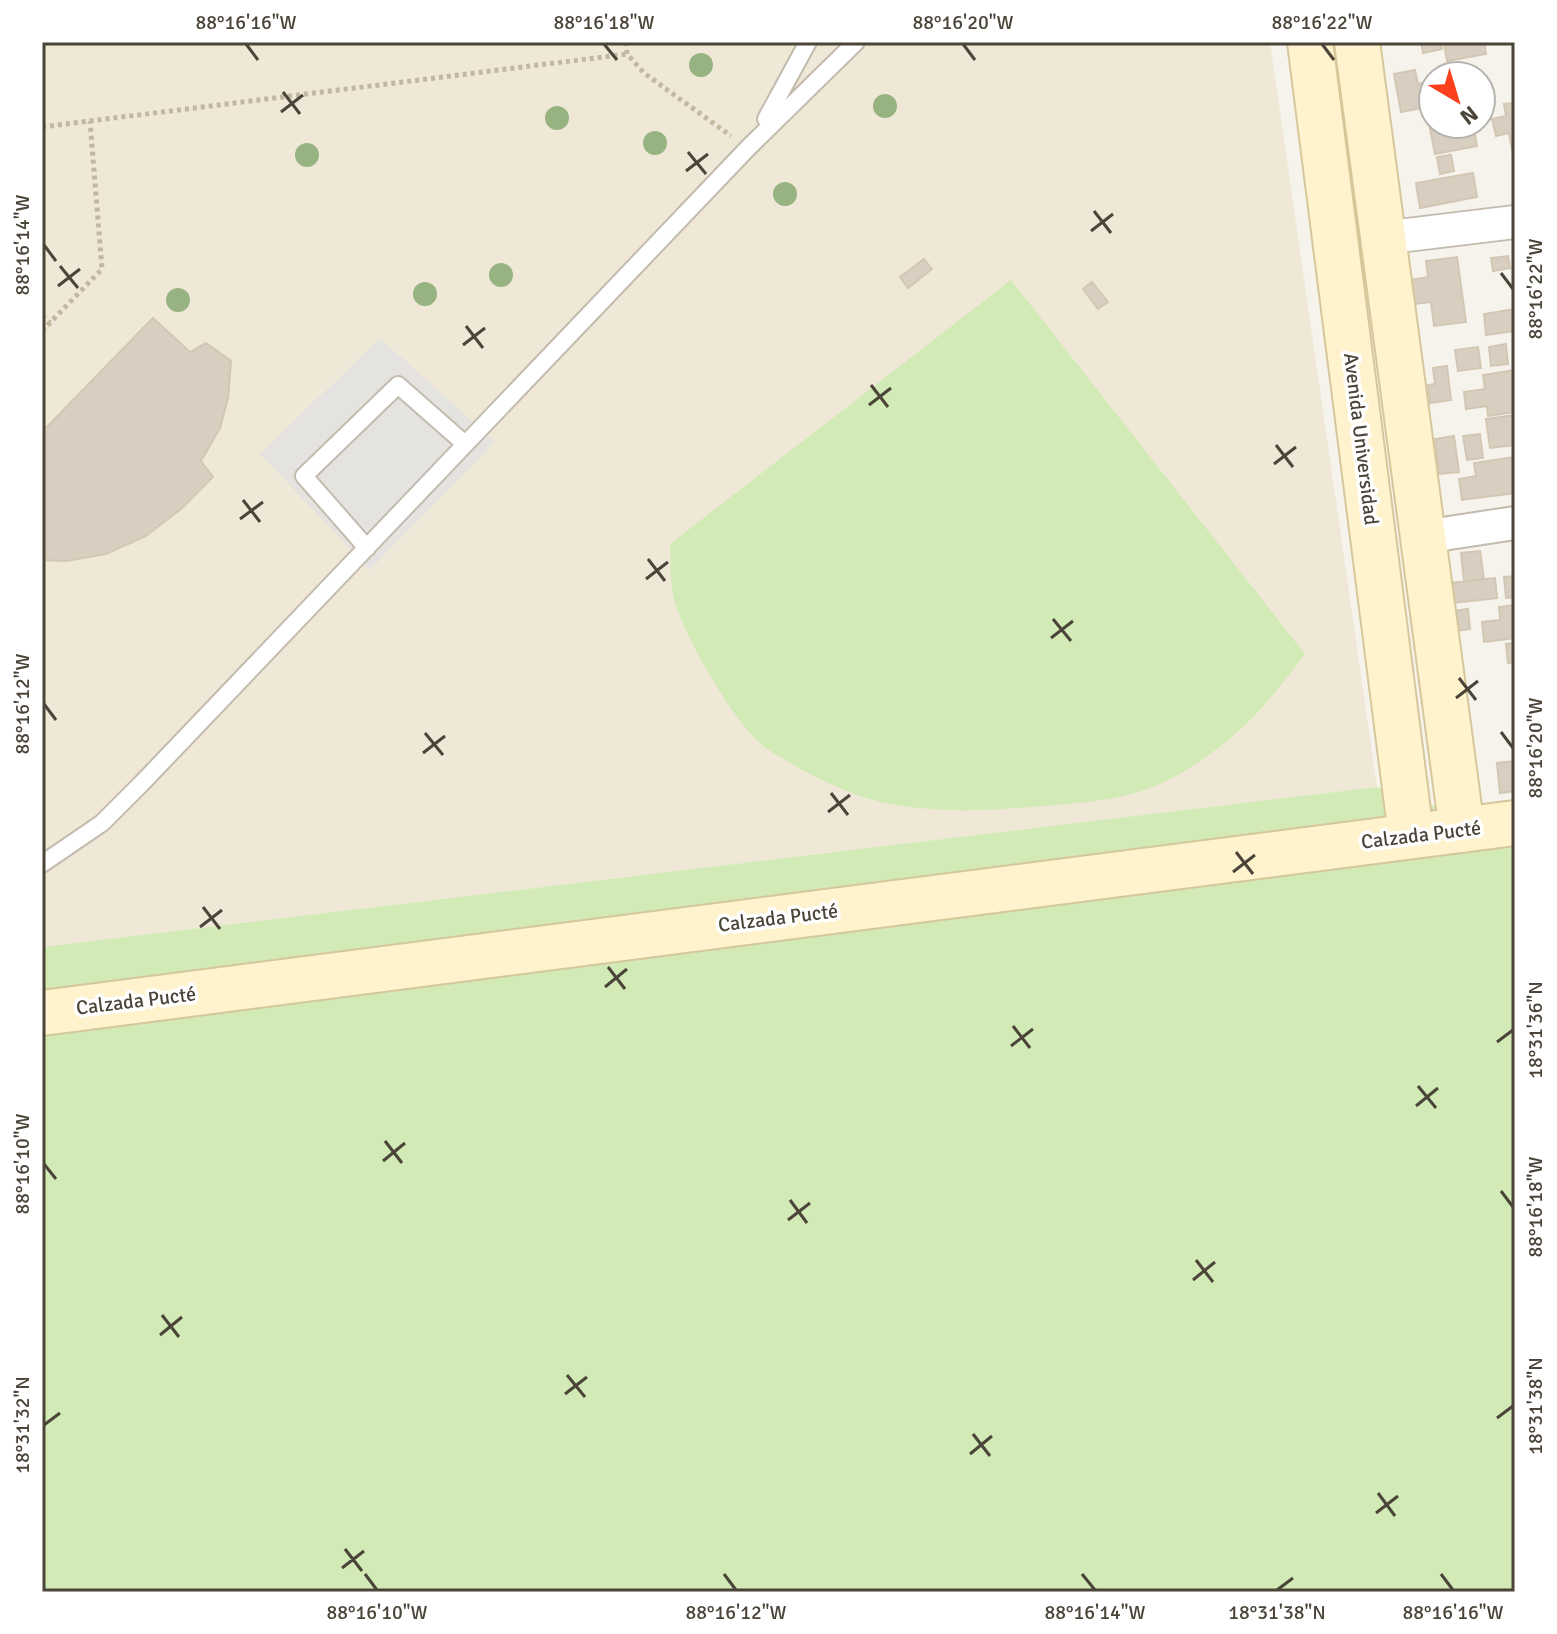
<svg xmlns="http://www.w3.org/2000/svg" width="1557" height="1634" font-family="Signika,sans-serif">
<rect width="100%" height="100%" fill="#f6f3ec"/>
<!-- education -->
<path fill="#efe8d6" d="M42,42H1270L1377,787L42,947Z"/>
<!-- green -->
<path fill="#d2eab5" d="M1011,280L1305,654C1265,708 1233,744 1174,777C1132,801 1079,803 1032,807C982,811 931,813 881,802C844,793 797,769 766,748C736,727 683,634 674,599C670,582 671,562 670,544Z
M1377,787L1515,833V1592H42V947Z"/>
<!-- parking -->
<path fill="#e5e3e0" d="M380,338L495,442L370,570L260,454Z"/>
<!-- building -->
<path fill="#d8cfc1" stroke="#d3c7b4" stroke-width="2" d="M1421,42H1441L1442,49L1423,53Z
M1484,42L1486,54L1447,61L1444,43Z
M1415,70L1418,84L1427,82L1431,106L1401,112L1394,74Z
M1515,103V166L1509,133L1496,136L1492,119L1506,116L1504,104Z
M1429,124H1473L1477,146L1435,154Z
M1451,155L1454,171L1440,174L1437,157Z
M1473,173L1477,197L1420,208L1416,183Z
M1508,256L1510,268L1493,271L1491,258Z
M1457,257L1466,322L1434,326L1431,302L1407,305L1404,281L1428,277L1426,261Z
M924,259L932,269L908,288L900,277Z
M1092,282L1108,302L1098,309L1083,289Z
M1515,309V331L1486,335L1484,314Z
M153,318L190,352L206,343L231,361L228,398L220,428L201,461L213,477L181,509L146,536L106,554L66,561L42,560V432Z
M1506,344L1508,364L1491,366L1489,347Z
M1478,347L1481,368L1458,371L1455,350Z
M1447,366L1451,400L1430,403L1428,385L1435,384L1433,368Z
M1515,370V412L1488,416L1487,406L1466,409L1464,392L1485,389L1483,375Z
M1515,415V445L1490,448L1486,419Z
M1480,434L1483,458L1467,460L1463,436Z
M1454,436L1459,472L1439,474L1435,439Z
M1515,457V493L1462,500L1459,479L1476,476L1474,463Z
M1480,551L1484,579L1464,581L1461,553Z
M1515,576V597L1506,598L1504,577Z
M1495,578L1497,598L1453,603L1451,583Z
M1515,605V638L1484,642L1482,622L1500,620L1499,607Z
M1468,609L1470,629L1455,631L1453,611Z
M1515,643V662L1508,663L1506,644Z
M1515,761V791L1500,793L1497,763Z"/>
<g fill="none" stroke-linecap="round" stroke-linejoin="round">
<defs>
<path id="lane" d="M766,119L808,42
M367,548L304,476L398,385L465,444
M42,864L102,823L142,783L748,148L856,42"/>
<path id="street" d="M1382,238L1515,222
M1423,537L1515,523"/>
<path id="secondary" d="M1310,42L1411,835
M1357,42L1462,830
M42,1013L1515,823"/>
</defs>
<!-- lane casing -->
<use href="#lane" stroke="#c2bbae" stroke-width="20"/>
<!-- street casing -->
<use href="#street" stroke="#c2bbae" stroke-width="36"/>
<!-- secondary casing -->
<use href="#secondary" stroke="#d6c79b" stroke-width="48"/>
<!-- path -->
<path stroke="#c4b79f" stroke-width="5" stroke-dasharray="4 4" stroke-linecap="butt" d="M626,42L627,54L644,73L731,136
M42,127L627,54
M42,316L50,323
M42,331L102,269L90,121"/>
<!-- lane -->
<use href="#lane" stroke="#fff" stroke-width="16"/>
<!-- street -->
<use href="#street" stroke="#fff" stroke-width="32"/>
<!-- secondary -->
<use href="#secondary" stroke="#fff3cd" stroke-width="44"/>
</g>
<!-- trees -->
<g fill="#97b381">
<circle cx="701" cy="65" r="12"/>
<circle cx="885" cy="106" r="12"/>
<circle cx="557" cy="118" r="12"/>
<circle cx="655" cy="143" r="12"/>
<circle cx="307" cy="155" r="12"/>
<circle cx="785" cy="194" r="12"/>
<circle cx="501" cy="275" r="12"/>
<circle cx="425" cy="294" r="12"/>
<circle cx="178" cy="300" r="12"/>
</g>
<!-- ticks -->
<path fill="none" stroke="#4b4439" stroke-width="3" d="M246,44L258,60M604,44L617,60M963,44L975,60M1322,44L1334,60M283,92L300,114M281,112L303,95M688,152L706,174M686,171L708,154M1094,211L1111,233M1091,231L1113,214M44,245L56,261M60,266L78,288M1501,273L1513,289M58,286L80,269M466,326L483,348M463,345L485,328M871,385L888,407M869,405L891,388M1276,445L1293,467M1274,464L1296,447M243,500L260,522M240,519L263,502M648,559L665,581M646,579L668,562M1053,619L1071,641M1051,638L1073,621M1459,678L1476,700M1456,698L1478,681M44,704L56,720M1501,732L1513,748M425,733L443,755M423,753L445,736M831,793L848,815M828,812L850,795M1236,852L1253,874M1233,872L1255,855M203,907L220,929M200,927L222,910M608,967L625,989M605,987L627,969M1013,1026L1030,1048M1497,1042L1513,1030M1011,1046L1033,1029M1418,1086L1436,1108M1416,1106L1438,1088M385,1141L402,1163M383,1161L405,1143M44,1164L56,1179M1501,1191L1513,1207M790,1200L807,1223M788,1220L810,1203M1196,1260L1213,1282M1193,1280L1215,1262M162,1315L179,1337M160,1335L182,1317M567,1375L585,1397M565,1394L587,1377M1497,1418L1513,1406M44,1425L60,1413M973,1434L990,1456M970,1454L992,1436M1378,1493L1395,1516M1376,1513L1398,1496M345,1549L362,1571M342,1568L364,1551M365,1574L377,1590M724,1574L736,1590M1082,1574L1095,1590M1441,1574L1453,1590M1277,1590L1293,1578"/>
<g text-anchor="middle" dominant-baseline="central" stroke-width="7" stroke-linejoin="round" paint-order="stroke">
<!-- street labels -->
<g font-size="20" fill="#4b4439" stroke="#fff">
<text transform="translate(1361 439) rotate(83)">Avenida Universidad</text>
<text transform="translate(1421 835) rotate(-7)">Calzada Pucté</text>
<text transform="translate(778 918) rotate(-7)">Calzada Pucté</text>
<text transform="translate(136 1001) rotate(-7)">Calzada Pucté</text>
</g>
</g>
<!-- border -->
<rect width="1557" height="1634" fill="none" stroke="#ffffff" stroke-width="88"/>
<!-- north arrow -->
<g transform="translate(1457 100) rotate(142)"><circle r="38" fill="#ffffff" stroke="#b7b4b0" stroke-width="2"/>
<path d="M0-6L14 30L0 20L-14 30Z" fill="#fc3f1d"/>
<text y="-12" font-size="22" font-weight="bold" text-anchor="middle" fill="#4b4439">N</text>
</g>
<rect x="44" y="44" width="1469" height="1546" fill="none" stroke="#4b4439" stroke-width="3"/>
<g font-size="20" text-anchor="middle" fill="#4b4439">
<text x="246" y="29">88°16'16"W</text>
<text x="604" y="29">88°16'18"W</text>
<text x="963" y="29">88°16'20"W</text>
<text x="1322" y="29">88°16'22"W</text>
<text transform="translate(22 245) rotate(-90)" y="7">88°16'14"W</text>
<text transform="translate(1535 289) rotate(-90)" y="7">88°16'22"W</text>
<text transform="translate(22 704) rotate(-90)" y="7">88°16'12"W</text>
<text transform="translate(1535 748) rotate(-90)" y="7">88°16'20"W</text>
<text transform="translate(1535 1030) rotate(-90)" y="7">18°31'36"N</text>
<text transform="translate(22 1164) rotate(-90)" y="7">88°16'10"W</text>
<text transform="translate(1535 1207) rotate(-90)" y="7">88°16'18"W</text>
<text transform="translate(1535 1406) rotate(-90)" y="7">18°31'38"N</text>
<text transform="translate(22 1425) rotate(-90)" y="7">18°31'32"N</text>
<text x="377" y="1619">88°16'10"W</text>
<text x="736" y="1619">88°16'12"W</text>
<text x="1095" y="1619">88°16'14"W</text>
<text x="1277" y="1619">18°31'38"N</text>
<text x="1453" y="1619">88°16'16"W</text>
</g>
</svg>
